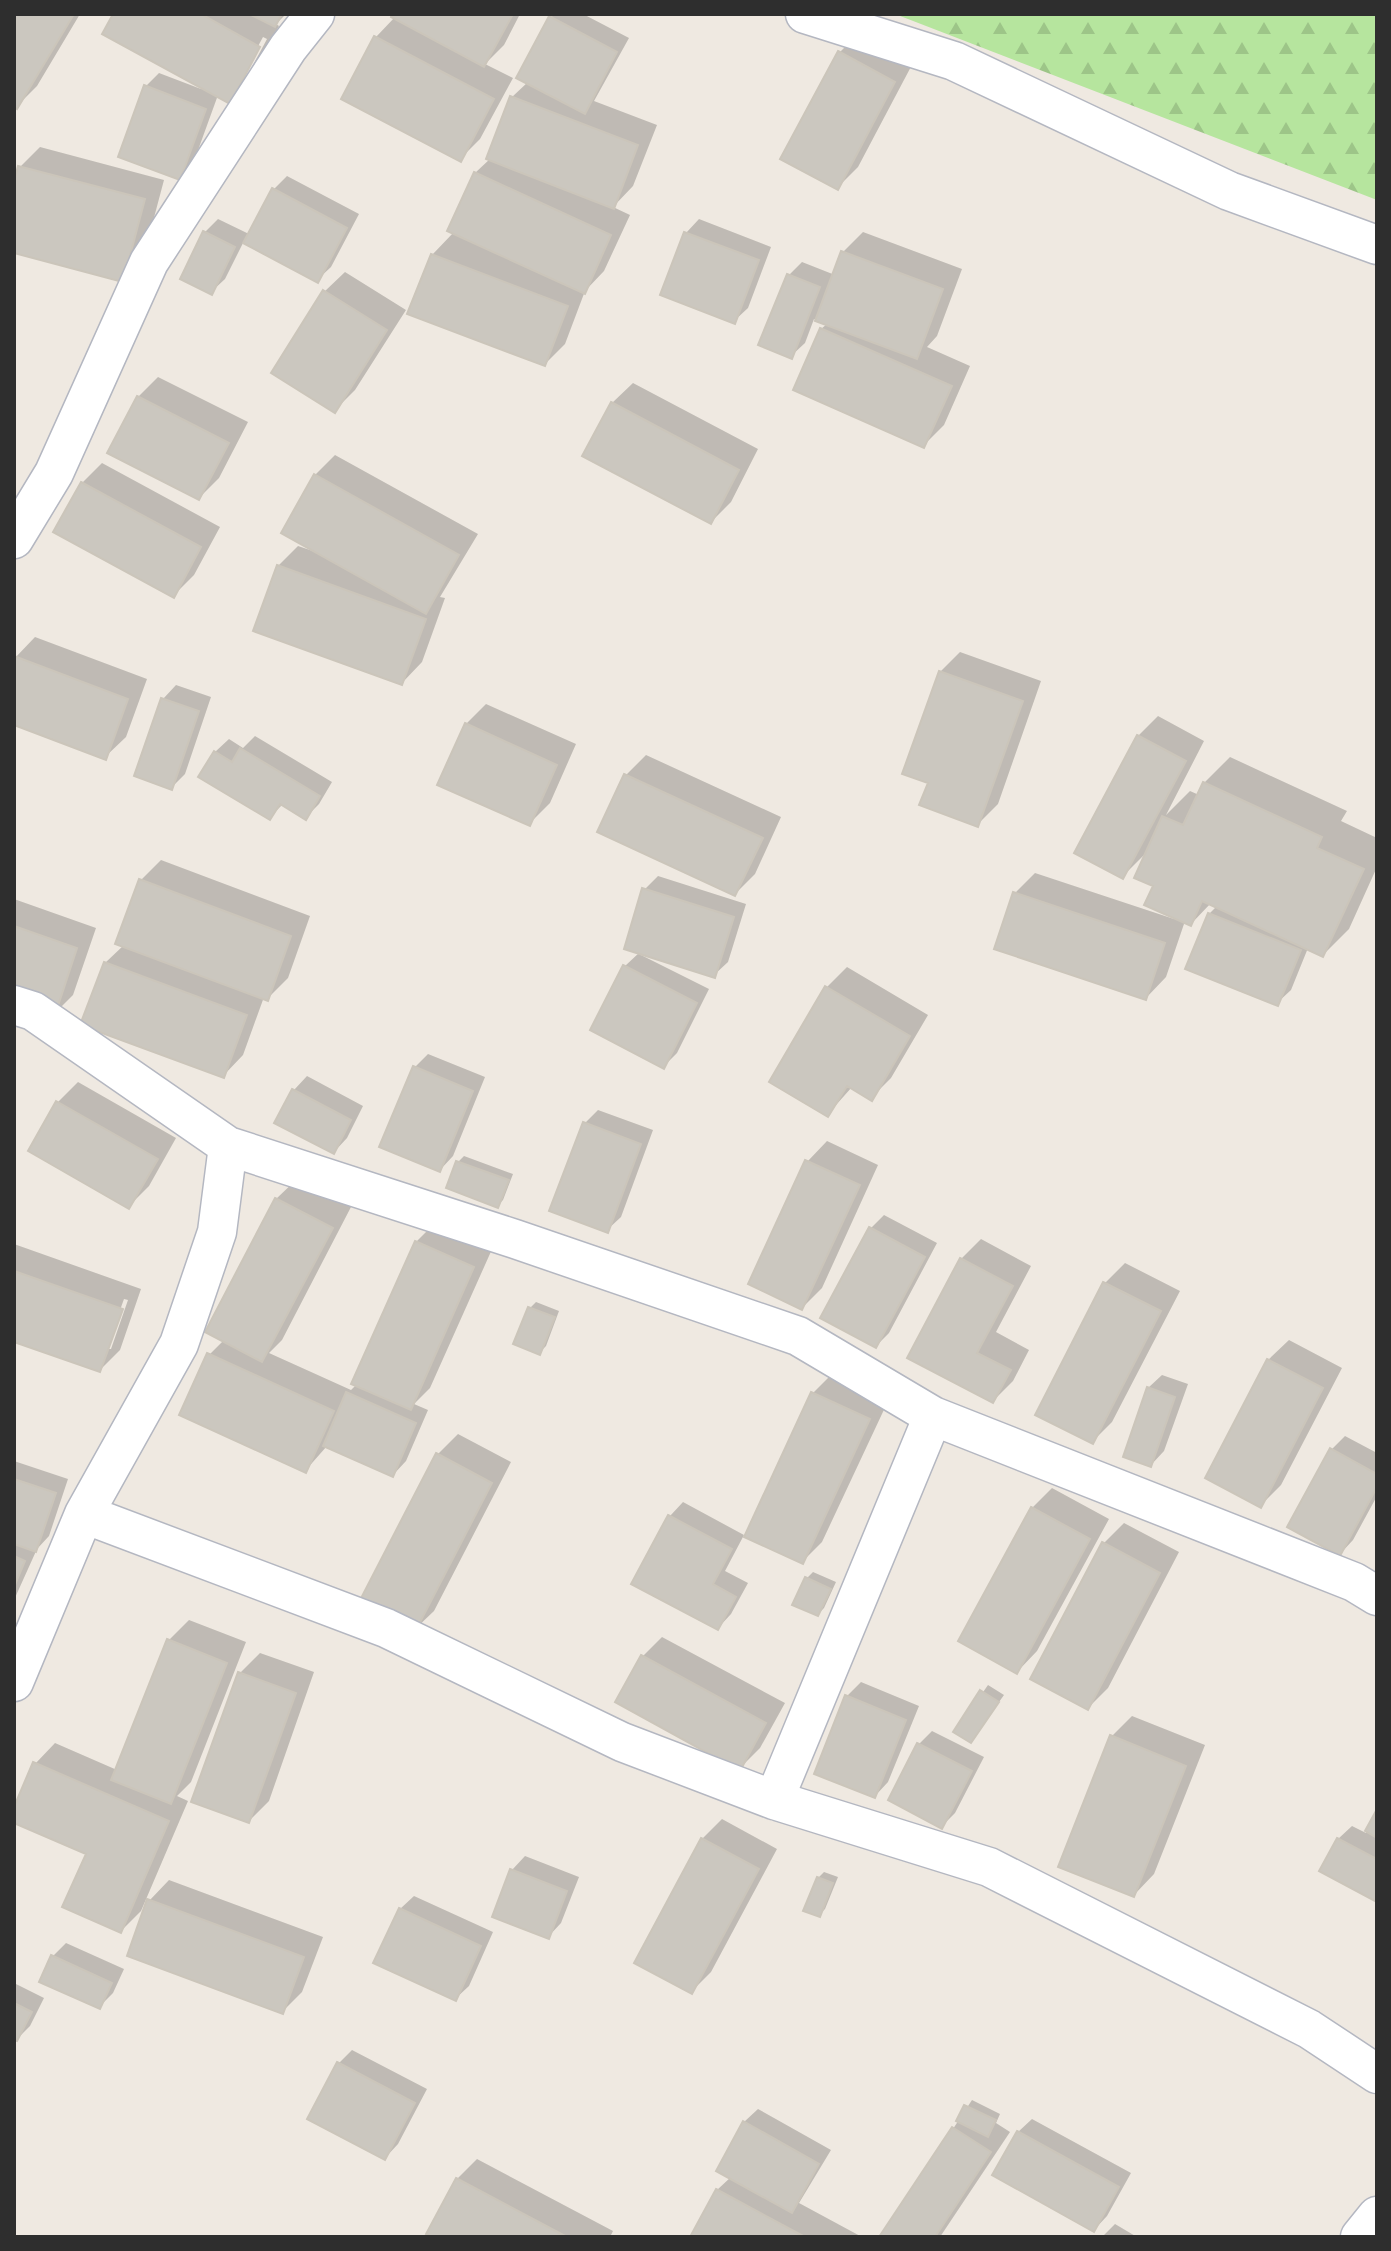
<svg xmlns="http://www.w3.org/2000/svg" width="1391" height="2251" viewBox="0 0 1391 2251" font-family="'Asap Condensed',sans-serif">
  <defs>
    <pattern id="forest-firs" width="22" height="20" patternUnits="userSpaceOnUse" patternTransform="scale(2)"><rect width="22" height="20" fill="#b6e59e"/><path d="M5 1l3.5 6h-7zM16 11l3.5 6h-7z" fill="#9dc588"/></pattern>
  </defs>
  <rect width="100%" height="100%" fill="#efe9e1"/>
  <!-- forest -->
  <path fill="url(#forest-firs)" d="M895,14h482v186z"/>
  <!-- shadow -->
  <path fill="#0003" fill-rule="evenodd" d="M14,14h66l-43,72 -20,20 -3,-2z
    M116,14h170l-10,10 3,2 -30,55 -20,20 -11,-6 -25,69 -14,13 -33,-91 13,-13 42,16 1,-3zM263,37l4,2 -22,41h-5z
    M394,14h126l-16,31 -19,19 28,14 -33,61 -20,20 -116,-61 32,-61 19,-20z
    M553,14h30l46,24 -35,63 63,24 -24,61 -20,21 17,8 -26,56 -19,20 -20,53 -20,20 -113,-109 22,-23 21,-59 16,-15 21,-61 16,-15z
    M860,32l54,29 -56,106 -20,20 2,-135z
    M40,147l124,33 -21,79 -20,20 -109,-28v-62l6,-22z
    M287,176l72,38 -28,53 -14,13 -73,-39 -19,38 -14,13 -6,-60 13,-13 31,15 25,-45z
    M699,219l72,28 -23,61 -14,13 -48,-88z
    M863,232l99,37 -25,67 -10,11 43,19 -26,59 -20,20 -103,-116 6,-5 -13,-5 -9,24 -14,13 -2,-81 13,-13 33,13 8,-23z
    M345,272l61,38 -51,80 -20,20 -11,-118z
    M158,377l90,45 -29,56 -20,20 -61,-101z
    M633,383l125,66 -27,53 -20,20 -99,-119z
    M335,455l143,79 -38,63 5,1 -23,64 -20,21 -124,-117 20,-20 15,5 2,-76z
    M102,463l118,64 -26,48 -20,20 -92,-112z
    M35,637l112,42 -21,58 -21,20 -91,-34v-64z
    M960,652l81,29 -43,123 -20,20 -48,-42 10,-110z
    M176,685l35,12 -26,77 -14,14 -8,-89z
    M486,704l90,40 -26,59 -20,20 -64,-99z
    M1158,716l46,25 -38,74 24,-24 9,4 5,-12 26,-26 117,54 -6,10 36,17v29l-28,62 -26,26 -15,-7 -17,42 -14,13 -68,-89 8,-8 -6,-3 -20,21 -6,-3 -19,56 -20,21 -131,-105 20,-20 139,46 1,-3 -20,-31 -7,-34 -26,26 16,-141z
    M255,736l77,46 -13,22 -13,13 -23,-13 -13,13 -55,-65 14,-13 14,9z
    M646,755l135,62 -26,57 -20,20 -109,-119z
    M161,860l149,56 -22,62 -21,21 -3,-2 -21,58 -20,21 -118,-113 19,-18 17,-65z
    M658,876l88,28 -18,58 -14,13 -72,-23 -1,3 68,34 -32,64 -13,13 -39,-100 15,-14 4,-62z
    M14,899l82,29 -23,67 -20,20 -39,-14z
    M847,967l81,48 -37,63 -20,20 -19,-11 -24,27 -1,-127z
    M428,1054l57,23 -32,79 -13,14 -25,-103z
    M307,1076l56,30 -16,32 -13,14 -57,-30 17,-32z
    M78,1082l98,56 -27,48 -20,20 -71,-104z
    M598,1110l55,20 -32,87 -14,13 -22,-107z
    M827,1141l51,24 -56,123 -20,20 5,-146z
    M464,1156l49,18 -10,26 -6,6 -49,-19 10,-25z
    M297,1179l54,28 -69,133 -13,13 82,37 6,-6 59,-142 20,-20 57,25 -63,141 -16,16 14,6 -22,51 -13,14 -66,-29 -22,25 -96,-116 15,-15 52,-141z
    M884,1215l53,28 -48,90 -13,13 -5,-118z
    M981,1239l50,27 -35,66 33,18 -16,31 -20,20 -83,-44 51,-98z
    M14,1244l127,45 -21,61 -20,20 -86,-30zM124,1299l4,1 -17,49h-5z
    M1125,1263l55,28 -68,131 -20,20 -55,-28 68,-131z
    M536,1302l23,9 -13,35 -6,6 -10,-44z
    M1289,1340l53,28 -61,117 -20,20 7,-145z
    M833,1373l56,26 -67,143 -20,20 11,-169z
    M1162,1375l26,9 -24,67 -13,14 -3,-77z
    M458,1434l53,28 -77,149 -21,20 25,-177z
    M1345,1436l32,17v43l-24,44 -13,14 -8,-105z
    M14,1461l54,18 -19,57 -12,13 -23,51z
    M1052,1488l57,31 -72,132 -20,21 15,-164z
    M683,1502l61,33 -19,36 23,12 -17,31 -13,14 -48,-112z
    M1124,1523l55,29 -71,136 -20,20 16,-165z
    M813,1572l23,10 -12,26 -6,6 -11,-36z
    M189,1620l57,22 -55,140 -14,14 11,5 -47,110 -20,20 -33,-78 -74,-32v-9l21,-48 20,-21 62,27 52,-130z
    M662,1637l123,66 -25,45 -20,20 -98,-111z
    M260,1653l54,19 -45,129 -20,20 -9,-148z
    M861,1682l58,24 -31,76 -13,14 -59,-23 31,-77z
    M988,1685l16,10 -33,46 -15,-10z
    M1132,1716l73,29 -51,129 -20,21 -22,-159z
    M932,1731l52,26 -29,56 -13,13 -23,-82z
    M1377,1814v86l-39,-61 14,-13 14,7z
    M722,1819l55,30 -66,123 -20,20 11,-153z
    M525,1856l54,21 -18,46 -13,14 -36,-67z
    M824,1872l14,5 -13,32 -6,6 -1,-37z
    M169,1880l154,57 -21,55 -20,20 -133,-111z
    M414,1896l79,36 -24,54 -14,13 -55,-90z
    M66,1943l58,26 -11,24 -14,14 -46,-51z
    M14,1983l30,15 -14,28 -13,13 -3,-2z
    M352,2050l75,39 -29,55 -13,14 -46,-95z
    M972,2100l28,14 -4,9 14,9 -70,105h-58z
    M758,2109l73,41 -32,53 63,34h-170l25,-47 14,-13 13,-55z
    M1032,2119l99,54 -24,43 -13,14 -76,-98z
    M477,2159l136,72 -3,6h-176l23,-58z
    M1115,2224l22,13h-35z"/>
  <!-- building -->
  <path fill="#cbc7bf" stroke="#cbc5ba" stroke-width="2" d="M14,14h60l-57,95 -3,-2z
    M113,14h88l59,33 -30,57 -128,-70z
    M249,14h33l-7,13z
    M392,14h121l-29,53 -93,-50z
    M549,16l68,36 -32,62 -69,-36z
    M374,36l120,63 -33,63 -120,-63z
    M838,51l57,31 -57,108 -58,-31z
    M144,85l62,24 -26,71 -62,-23z
    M510,96l128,49 -24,64 -128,-50z
    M18,166l127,33 -22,83 -109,-29v-72z
    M474,172l137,63 -26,59 -138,-63z
    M272,188l75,40 -29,55 -75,-40z
    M203,231l32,16 -23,48 -32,-16z
    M684,232l75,28 -24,64 -75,-29z
    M841,251l102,38 -26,70 -102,-38z
    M431,254l137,52 -23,60 -138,-52z
    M787,274l33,13 -28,72 -34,-14z
    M323,290l64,40 -52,83 -64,-40z
    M820,328l132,58 -28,62 -131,-58z
    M137,396l92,47 -30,57 -92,-47z
    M611,402l128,68 -28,54 -129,-68z
    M314,474l145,81 -33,59 -145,-81z
    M81,482l120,65 -27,51 -121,-66z
    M277,565l149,54 -24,66 -149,-54z
    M14,656l114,43 -22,61 -92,-35z
    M939,671l84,30 -45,126 -59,-22 9,-22 -26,-9z
    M161,698l38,13 -27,79 -38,-14z
    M465,723l92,42 -27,61 -93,-41z
    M1137,735l49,26 -63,118 -49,-26z
    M240,748l80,48 -14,24 -26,-16 -10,16 -72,-43 16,-26 18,11z
    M624,774l139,64 -28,58 -138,-64z
    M1203,782l119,55 -5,11 47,21 -41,88 -121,-56 -11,25 -47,-21 9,-19 -19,-8 28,-62 21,9z
    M139,879l152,57 -23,65 -153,-57z
    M642,888l92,29 -19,61 -91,-29z
    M1013,892l152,51 -19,57 -152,-51z
    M1208,913l93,37 -23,56 -93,-37z
    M14,926l63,22 -23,70 -40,-14z
    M104,962l143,53 -23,63 -144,-53z
    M623,965l74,38 -33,66 -74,-39z
    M825,986l85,50 -38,65 -25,-15 -19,31 -59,-35z
    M413,1066l60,25 -33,81 -61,-25z
    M292,1089l59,31 -17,34 -60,-31z
    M56,1101l102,58 -29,50 -101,-58z
    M583,1122l58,22 -33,89 -59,-22z
    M805,1160l55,25 -58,125 -54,-26z
    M456,1161l53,19 -11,28 -52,-20z
    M275,1198l58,30 -71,134 -57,-30z
    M869,1227l56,30 -49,91 -56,-30z
    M415,1241l59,26 -63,143 -60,-26z
    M960,1258l53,28 -36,67 34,17 -18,33 -86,-45z
    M14,1271l109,38 -23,63 -86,-30z
    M1103,1282l58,29 -68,133 -58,-29z
    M528,1307l27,10 -15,38 -27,-11z
    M207,1353l127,58 -28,62 -127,-58z
    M1267,1359l56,29 -62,120 -56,-30z
    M1147,1387l28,10 -24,70 -28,-10z
    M346,1392l70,31 -23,54 -70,-31z
    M811,1392l59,27 -67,145 -59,-27z
    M1330,1448l47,26v13l-37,69 -53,-29z
    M436,1453l56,30 -78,151 -56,-30z
    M14,1479l42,14 -20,59 -22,-8z
    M1031,1507l59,32 -73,135 -59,-33z
    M668,1515l64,34 -19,35 23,13 -18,33 -87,-46z
    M1102,1542l58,31 -72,137 -58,-31z
    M14,1556l11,5 -11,26z
    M805,1577l26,12 -13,27 -26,-11z
    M167,1639l60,24 -56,141 -60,-24z
    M641,1655l125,68 -26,48 -125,-69z
    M238,1672l58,21 -47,130 -58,-21z
    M980,1690l19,12 -28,41 -18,-11z
    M845,1695l61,25 -31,78 -61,-24z
    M1110,1735l76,31 -52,131 -76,-30z
    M917,1743l55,28 -30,58 -54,-29z
    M33,1762l136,59 -48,112 -59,-26 24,-53 -72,-31v-16z
    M1377,1809v29l-12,-7z
    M701,1838l58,31 -67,125 -58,-31z
    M1337,1838l40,21v43l-58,-31z
    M510,1869l57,22 -18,48 -57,-22z
    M817,1877l16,6 -13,34 -17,-6z
    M147,1899l157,58 -21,57 -156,-58z
    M399,1908l82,38 -25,55 -83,-38z
    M51,1955l61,28 -12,26 -61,-27z
    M14,2003l18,9 -15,29 -3,-1z
    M337,2062l78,41 -30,57 -78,-41z
    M964,2105l32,15 -8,17 -32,-16z
    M743,2121l76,43 -27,49 -76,-42z
    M952,2127l39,25 -56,85h-56z
    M1017,2131l102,56 -25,45 -102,-57z
    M456,2178l111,59h-135l-6,-3z
    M716,2189l89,48h-115z"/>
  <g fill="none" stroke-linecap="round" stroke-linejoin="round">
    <!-- minor casing -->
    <g stroke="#b4b7c1" stroke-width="41">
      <path id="minor" d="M805,14l149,47 275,130 148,54
        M14,539l40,-66 95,-211 139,-214 27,-34
        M14,1005l19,6 195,135 287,93 283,97 135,80 421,166 23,14
        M84,1514l302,114 236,114 152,58 215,67 320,162 68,45
        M14,1682l70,-168 95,-170 38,-112 11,-86
        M774,1800l159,-384
        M1360,2237l17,-21"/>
    </g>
    <!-- minor -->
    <use href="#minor" stroke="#fff" stroke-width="38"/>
  </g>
  <!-- border -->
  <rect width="1391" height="2251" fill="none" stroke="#2e2e2e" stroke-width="32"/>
</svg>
